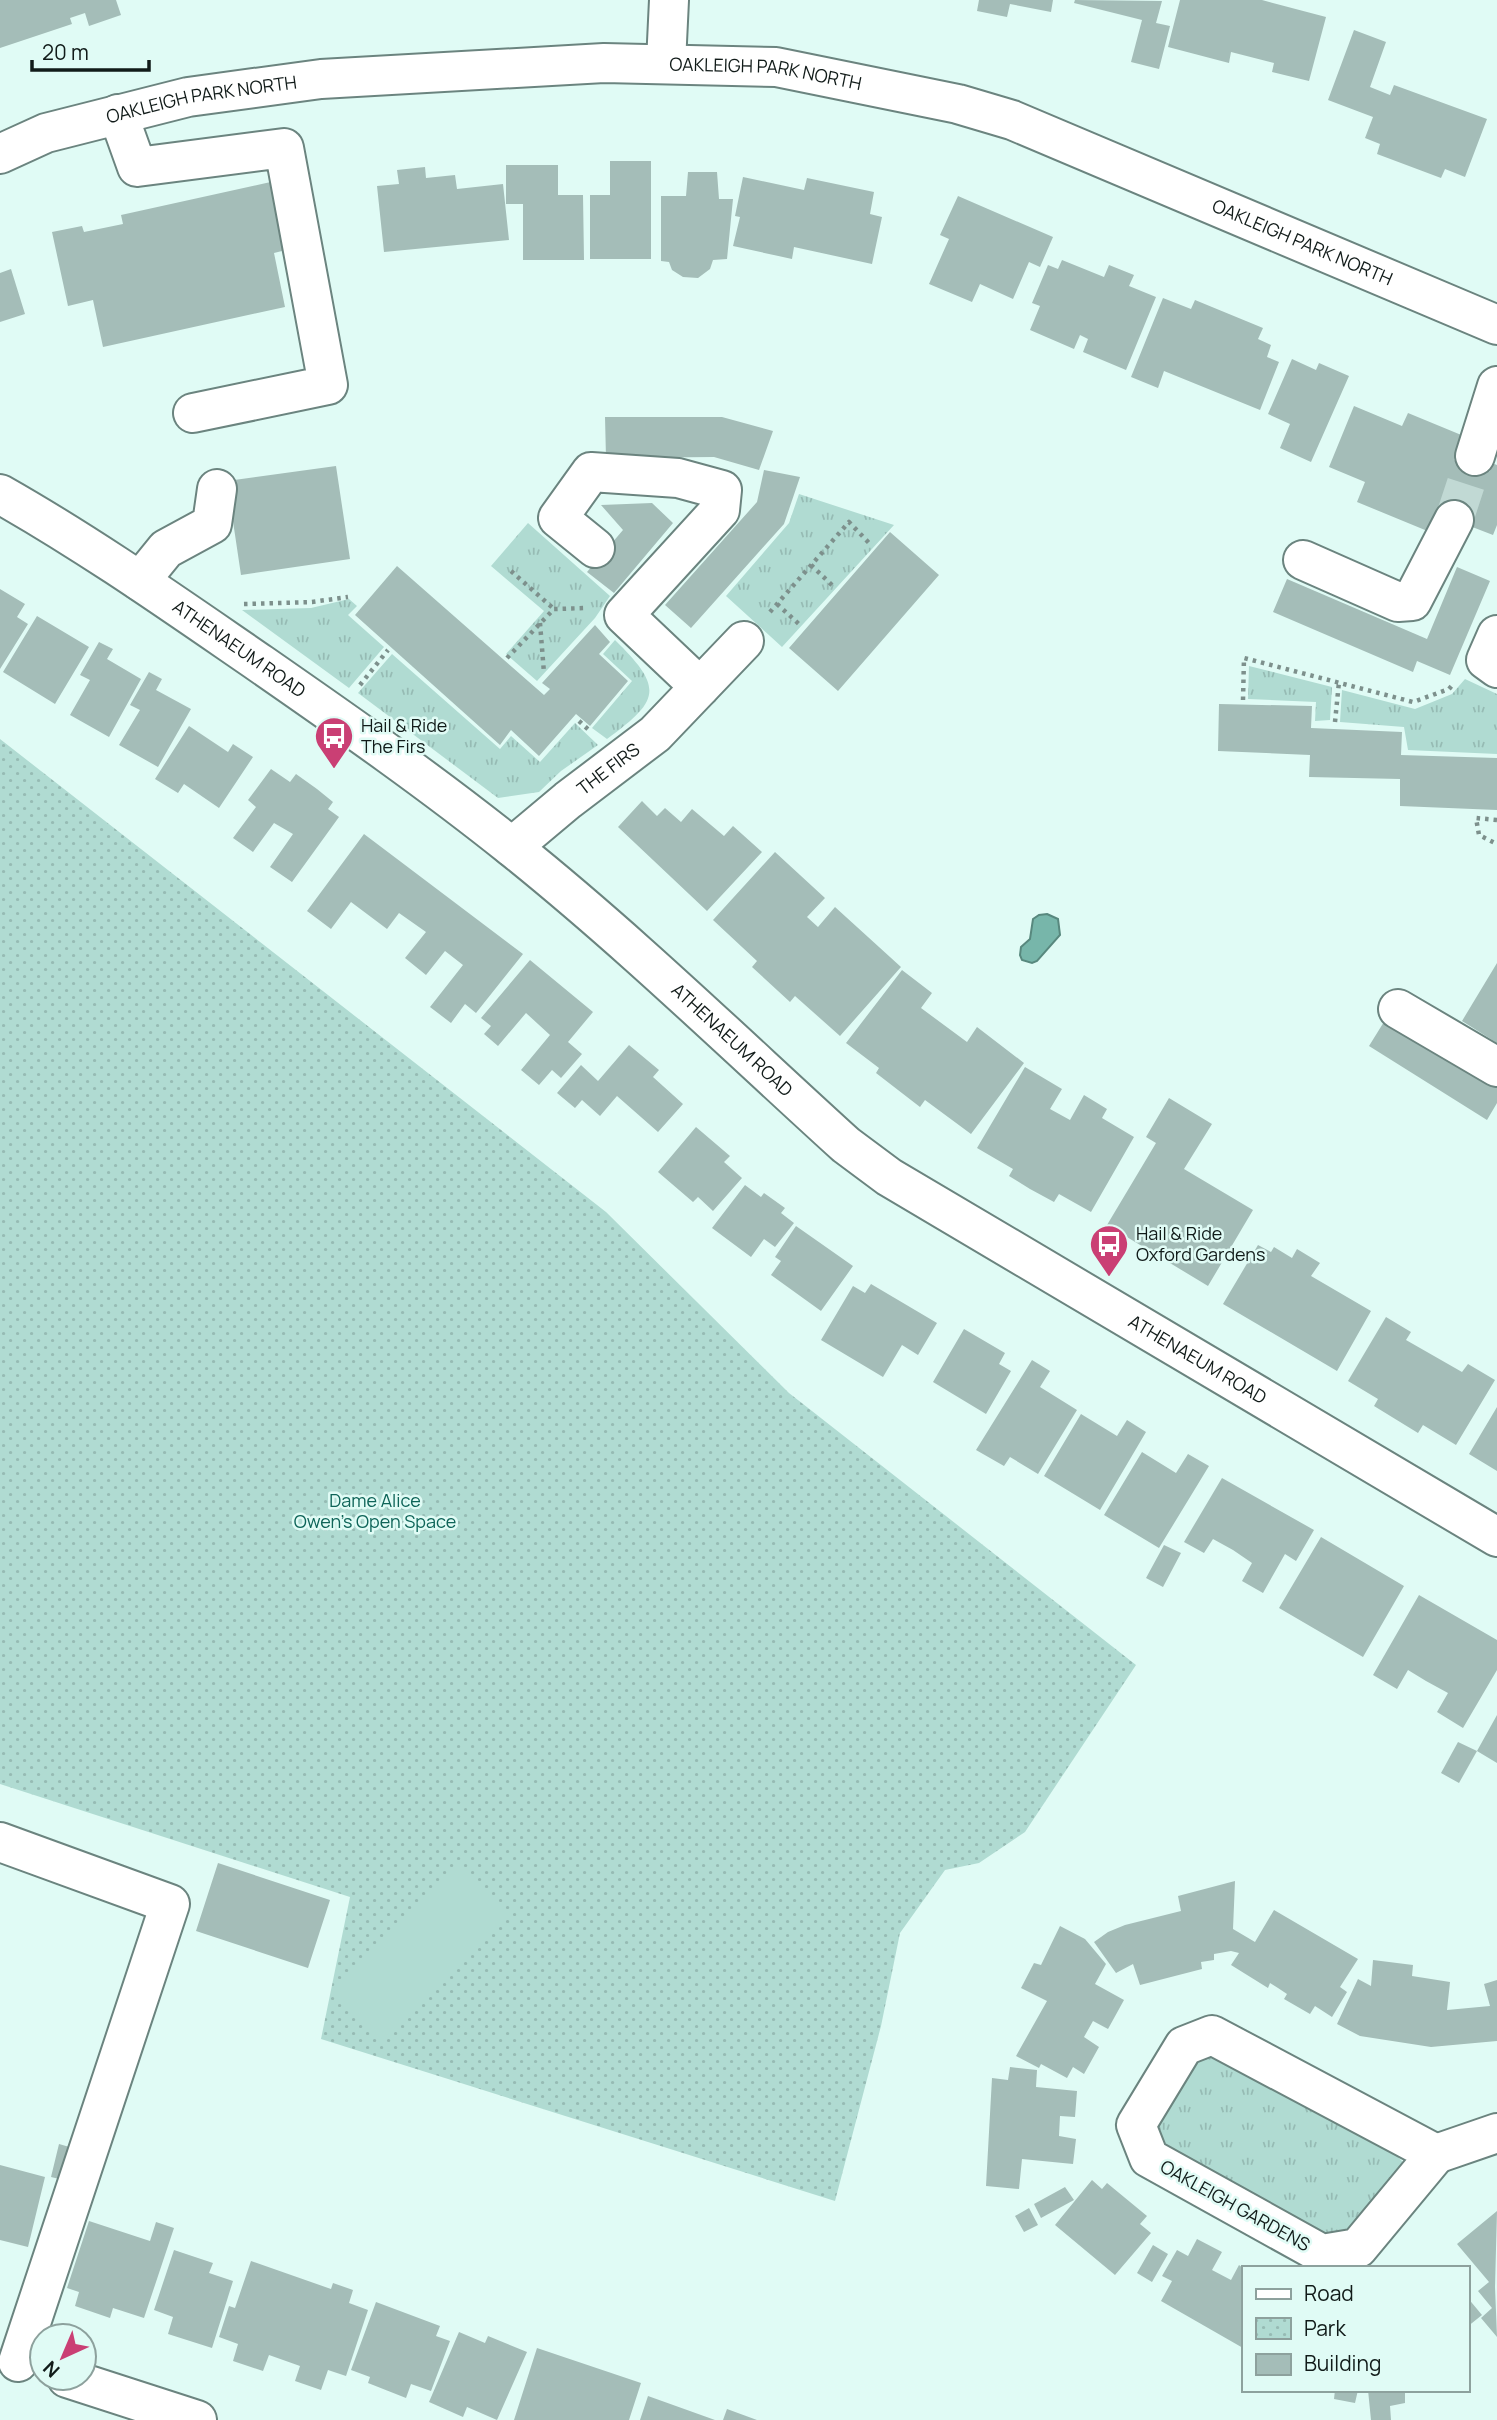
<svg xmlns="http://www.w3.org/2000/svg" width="1497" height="2420" viewBox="0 0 1497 2420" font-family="Manrope,sans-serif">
  <defs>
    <pattern id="grass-tufts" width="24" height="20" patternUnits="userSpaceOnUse" patternTransform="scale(1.75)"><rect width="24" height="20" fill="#b0dbd2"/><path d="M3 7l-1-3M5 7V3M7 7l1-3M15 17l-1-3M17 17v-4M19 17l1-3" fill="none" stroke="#96bbb4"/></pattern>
    <pattern id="park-dots" width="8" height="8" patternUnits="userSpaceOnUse" patternTransform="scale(1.75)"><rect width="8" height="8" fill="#b0dbd2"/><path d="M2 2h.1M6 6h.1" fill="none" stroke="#96bbb4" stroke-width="1.8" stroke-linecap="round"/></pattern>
  </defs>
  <rect width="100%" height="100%" fill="#e0fbf5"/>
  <!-- grass -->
  <path fill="url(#grass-tufts)" d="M799,494l95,31 -112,122 -56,-51 63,-73z
    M528,523l82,73 -15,22 -58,63 -31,-27 38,-43 -53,-45z
    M349,599l8,7 -9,9 36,32 -35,41 -107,-78 69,-2z
    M615,640c49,48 45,60 -8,99l-15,-11 40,-47 -29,-27z
    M392,654l108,95 11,-13 29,26 35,-39 23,22 -37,26 -22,21 -41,6 -140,-105z
    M1249,666l83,21 -2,33 -15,1 1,-19 -68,-3z
    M1465,679l32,15v60l-89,-4 -4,-23 -64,-5 2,-32 73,19 37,-15z
    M1206,2049l183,99 13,13 1,18 -51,53 -15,6 -19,-6 -146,-83 -10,-9 -8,-19 30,-58z"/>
  <!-- park -->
  <path fill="url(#park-dots)" d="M0,739l606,473 183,181 347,272 -111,167 -46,31 -34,7 -45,63 -19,93 -46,175 -514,-162 29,-142 -350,-113z"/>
  <!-- pitch -->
  <path fill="#b0dbd2" d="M457,1868l47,47 -124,125 -47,-47z"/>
  <!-- water -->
  <path fill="#77b6aa" stroke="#58887e" stroke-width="2" d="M1047,914l11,5 2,16 -23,26 -5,2 -10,-3 -2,-5 1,-8 9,-8 3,-20 6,-4z"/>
  <!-- building -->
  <path fill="#a4bdb8" d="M0,0h116l5,15 -32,11 -4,-13 -15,5 2,6 -72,24z
    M979,0h74l-2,12 -41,-8 -3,13 -30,-6z
    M1075,0l87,1 -6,22 14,3 -11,43 -28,-7 11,-42 -68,-17z
    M1180,0h82l64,17 -17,64 -37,-9 2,-9 -43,-11 -2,11 -61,-16z
    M1354,30l32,12 -16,45 20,8 4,-10 93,34 -22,58 -20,-8 -4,9 -64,-24 3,-10 -15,-6 8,-21 -45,-17z
    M610,161h41v98h-61v-64h20z
    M506,165h52v30h25l1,65h-61v-56h-17z
    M425,167l1,11 29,-3 2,14 46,-5 6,56 -125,12 -7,-66 22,-2 -2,-14z
    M688,172h29l2,27h14l-6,60 -14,1 -3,9 -12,9 -15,-1 -11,-7 -3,-8 -8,-1v-65h25z
    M743,177l61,13 3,-12 67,14 -4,22 12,3 -10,47 -78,-17 -2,12 -59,-13 7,-29 -5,-1z
    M275,181l15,68 -16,4 11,54 -182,40 -10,-47 -25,6 -16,-74 30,-6 2,6 39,-8 -2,-9z
    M958,196l95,41 -13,30 -11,-5 -16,37 -33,-15 -8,18 -43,-18 20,-45 -9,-4z
    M1062,260l42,17 5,-12 25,10 -5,11 27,11 -30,73 -43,-18 5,-13 -8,-4 -6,14 -44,-19 10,-24 -8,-3 16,-38 10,4z
    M11,269l14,45 -25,8v-49z
    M1163,298l28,11 4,-9 68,28 -5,11 13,6 -4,12 12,5 -19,48 -96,-39 -6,17 -27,-11z
    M1292,359l24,11 3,-7 30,13 -38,86 -31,-14 10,-24 -22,-10z
    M1354,406l48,20 6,-13 63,26 -5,14 31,12v60l-4,10 -44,-17 -7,19 -85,-35 8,-20 -36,-15z
    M605,417h117l51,14 -14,39 -45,-13 -108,1z
    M336,466l14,93 -109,16 -14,-94z
    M764,470l36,7 -16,47 -93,104 -26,-23 92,-103z
    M652,503l21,20 -59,70 -27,-21 36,-42 -22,-25z
    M890,532l49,43 -101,116 -49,-43z
    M397,566l147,129 6,-6 -8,-6 53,-58 15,17 -11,12 29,27 -38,45 -14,-12 -37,42 -28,-26 -11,15 -145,-130z
    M1457,567l33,14 -40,94 -33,-14 -4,11 -140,-60 14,-33 140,60z
    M0,589l25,15 -8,13 11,7 -28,45z
    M37,616l52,31 -34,57 -52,-32z
    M99,642l14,7 -6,10 34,20 -32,58 -39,-22 20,-35 -10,-5z
    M149,672l13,7 -6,11 35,19 -33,58 -39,-22 21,-35 -10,-5z
    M1219,704l93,2 -1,22 91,4 -1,23 96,3v52l-97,-4v-27l-91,-2 1,-22 -92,-4z
    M189,726l39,26 5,-8 20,13 -34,51 -35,-24 -6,9 -23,-14z
    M271,769l19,13 6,-8 21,15 16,13 -5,7 11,8 -47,65 -22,-15 23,-33 -19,-11 -21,29 -20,-14 23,-31 -8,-7z
    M642,801l15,15 8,-8 16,14 11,-13 32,27 9,-10 29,26 -55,59 -89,-84z
    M364,834l159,120 -47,59 -11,-9 -14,19 -21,-16 33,-42 -18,-14 -19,24 -21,-17 21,-26 -27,-19 -12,16 -36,-27 -20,27 -24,-18z
    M775,852l50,46 -18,19 11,10 17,-20 66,60 -61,69 -45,-40 -5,6 -38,-35 5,-6 -44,-41z
    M530,960l63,52 -25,30 14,12 -21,24 -9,-8 -13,15 -18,-15 29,-35 -24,-22 -28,33 -14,-12 7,-8 -10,-8z
    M1497,963v80l-35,-22z
    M902,970l30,23 -11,15 46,34 10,-15 47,36 -53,71 -46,-34 -5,7 -44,-34 3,-5 -33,-25z
    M1387,1017l110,69v17l-10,17 -118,-74z
    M629,1045l30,25 -6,7 30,27 -25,28 -41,-36 -17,20 -18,-16 -7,8 -18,-15 24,-28 17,16z
    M1025,1067l37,22 -12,20 20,11 14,-25 23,14 -5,9 32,19 -43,75 -32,-18 -5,8 -24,-13 -21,-13 4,-7 -36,-21z
    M1169,1098l43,26 -28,45 69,41 -45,76 -101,-61 49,-82 -10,-6z
    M696,1127l34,29 -6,6 18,16 -29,33 -15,-14 -5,5 -35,-30z
    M745,1185l16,12 3,-4 21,15 -4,5 13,10 -19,24 -11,-8 -13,18 -39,-29z
    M796,1226l57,40 -32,45 -50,-36 10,-14 -6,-4z
    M1258,1245l13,7 3,-5 18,11 5,-9 23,14 -9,13 60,35 -34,60 -114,-67z
    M871,1284l66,39 -19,32 -16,-10 -19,32 -62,-37 32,-54 12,7z
    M1386,1317l25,15 -5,8 56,32 6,-8 27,16 -39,65 -33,-20 -5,8 -44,-27 4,-7 -30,-18z
    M964,1329l41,24 -6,11 12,7 -25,43 -53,-32z
    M1032,1360l18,11 -10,16 37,23 -39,64 -28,-17 -6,9 -28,-16z
    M1497,1407v64l-28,-17z
    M1081,1414l36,22 10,-16 19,12 -46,78 -56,-34z
    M1142,1452l34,21 12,-19 21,12 -50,82 -55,-33z
    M1222,1478l92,52 -18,31 -11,-7 -22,39 -21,-12 10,-18 -19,-13 -20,-11 -9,14 -20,-11z
    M1321,1537l83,49 -41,71 -84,-49z
    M1164,1545l17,8 -18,34 -17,-9z
    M1419,1595l78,45v30l-34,58 -26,-16 11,-19 -22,-12 -18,-11 -11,19 -24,-14z
    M1497,1715v48l-20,-12 -18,32 -18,-10 17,-31 19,9z
    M218,1863l112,37 -22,68 -112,-37z
    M1235,1881l-2,48 22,13 19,-32 84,49 -18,28 7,5 -15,25 -17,-11 -5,8 -26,-15 3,-5 -9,-6 -8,-5 -2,5 -37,-23 8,-12 -8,-2 -17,3v6l-13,2 1,7 -62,16 -7,-21 -17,9 -22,-31 14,-10 17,-7 56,-14 -3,-15z
    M1060,1926l25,13 21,25 -11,20 29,16 -16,29 -15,-8 -9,16 15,10 -15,27 -11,-7 -6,11 -26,-14 -2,4 -23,-12 31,-55 -26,-13 13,-25 7,2z
    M1373,1960l40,5 -1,11 38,6 -3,28 43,-4 -6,-22 13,-4v61l-66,6 -71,-11 -23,-12 21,-45 13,7z
    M1010,2067l27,3 -1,17 41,4 -2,26 -15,-1 -1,20 17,3 -3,25 -51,-5 -3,30 -33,-3 6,-108 16,2z
    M59,2144l21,6 -8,32 -21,-5z
    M0,2165l45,12 -17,70 -28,-7z
    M1092,2180l10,9 5,-6 40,33 -7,8 11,9 -36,42 -60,-50z
    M1065,2187l9,13 -33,18 -7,-14z
    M1029,2208l9,17 -14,7 -9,-16z
    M1497,2211l-2,76 2,50 -16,-19 11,-10 -14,-17 11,-9 -32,-38z
    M89,2221l61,20 6,-19 18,6 -30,90 -31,-10 -3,10 -35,-12 4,-14 -12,-4z
    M1197,2239l25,13 -10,18 19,10 8,-15 4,3v80l-82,-47 11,-20 -10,-5 15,-26 11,6z
    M1153,2245l15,9 -16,28 -15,-9z
    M174,2250l39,13 -4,10 24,8 -21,67 -44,-14 5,-17 -19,-7z
    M251,2261l80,28 2,-6 20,7 -4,13 19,7 -22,66 -18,-6 -7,20 -26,-9 5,-15 -31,-11 -6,16 -30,-10 5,-17 -19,-7 10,-31 6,2z
    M1467,2297l15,18 -15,12z
    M376,2302l64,24 -4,10 14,5 -19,50 -20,-7 -5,14 -38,-15 2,-6 -19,-7z
    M459,2332l26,11 3,-7 39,16 -30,68 -30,-13 -4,10 -34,-15z
    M537,2348l104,35 -12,37h-115z
    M1335,2390h23l-3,13 -21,-4z
    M1368,2390h37v13l-15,3 1,14h-20z
    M648,2396l67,24h-75z
    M727,2409l30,11h-34z"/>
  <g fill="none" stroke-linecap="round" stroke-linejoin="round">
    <!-- minor-tunnel -->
    <path stroke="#c1d9d4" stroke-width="38" stroke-dasharray="38 19" stroke-linecap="butt" d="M1454,520l21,-64"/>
    <!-- minor casing -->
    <g stroke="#6b847f" stroke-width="42">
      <g id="minor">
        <path d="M666,63l3,-63"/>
        <path d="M118,114l19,53 147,-19 44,237 -135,28"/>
        <path id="s1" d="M0,154l46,-21 142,-36 133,-18 283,-16 172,4 182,37 54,16 485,205"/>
        <path d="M1475,456l22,-70"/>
        <path id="s2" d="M0,494c90,51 175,111 261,170 85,59 171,119 252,184 116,93 223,197 333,297l43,32 608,360"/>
        <path d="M595,548l-37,-30 33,-46 87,6 44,12 -2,20 -96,105 76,72"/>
        <path d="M1303,560l95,42 14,-1 42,-81"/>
        <path d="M140,581l26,-32 46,-25 5,-35"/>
        <path d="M1497,635l-11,25 11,8"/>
        <path id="s3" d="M512,847l56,-47 87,-66 89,-93"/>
        <path d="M1398,1009l99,58"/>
        <path d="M0,1842l170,62 -152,458"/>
        <path d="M1212,2035l224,119 -78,94 -36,6 -173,-96 -13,-33 48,-79z"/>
        <path d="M1436,2154l61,-21"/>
        <path d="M67,2378l130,42"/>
      </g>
    </g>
    <!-- path -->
    <path stroke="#7d908c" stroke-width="4.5" stroke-dasharray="3.5 5" stroke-linecap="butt" d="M811,565l23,22
      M511,571l43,38
      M244,604l68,-2 36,-5
      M777,604l23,21
      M770,612l79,-90 21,22
      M540,623l4,50
      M507,658l47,-49 33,-1
      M360,685l28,-35
      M1243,700l1,-42 169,44 36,-13 5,-6
      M579,721l12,11
      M1335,722l4,-40
      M1497,820l-21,-2 3,17 18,9"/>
    <!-- minor -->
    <use href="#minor" stroke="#fff" stroke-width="38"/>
  </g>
  <!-- icons -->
  <defs>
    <g id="bus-pin" transform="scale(2.0125)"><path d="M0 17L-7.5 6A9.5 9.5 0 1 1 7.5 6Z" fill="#ca3f74" stroke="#e0fbf5"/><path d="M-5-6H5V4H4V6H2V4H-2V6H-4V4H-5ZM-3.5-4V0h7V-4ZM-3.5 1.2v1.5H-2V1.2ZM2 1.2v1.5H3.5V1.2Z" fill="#fff"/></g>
  </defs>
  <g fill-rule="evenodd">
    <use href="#bus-pin" x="334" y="736"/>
    <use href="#bus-pin" x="1109" y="1244"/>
  </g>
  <g text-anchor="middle" stroke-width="5" stroke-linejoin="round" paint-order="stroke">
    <!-- street labels -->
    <g font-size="18" fill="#111b19" stroke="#e0fbf5">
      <text dy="6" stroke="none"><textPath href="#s1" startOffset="777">OAKLEIGH PARK NORTH</textPath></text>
      <text dy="6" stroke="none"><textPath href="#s1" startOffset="210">OAKLEIGH PARK NORTH</textPath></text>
      <text dy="6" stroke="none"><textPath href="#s1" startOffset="1344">OAKLEIGH PARK NORTH</textPath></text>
      <text dy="6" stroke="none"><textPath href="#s2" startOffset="285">ATHENAEUM ROAD</textPath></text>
      <text dy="6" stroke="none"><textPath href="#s3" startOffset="124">THE FIRS</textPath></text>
      <text dy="6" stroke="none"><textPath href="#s2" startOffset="915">ATHENAEUM ROAD</textPath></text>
      <text dy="6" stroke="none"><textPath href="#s2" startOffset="1482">ATHENAEUM ROAD</textPath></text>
      <text transform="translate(1235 2206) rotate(29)" y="6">OAKLEIGH GARDENS</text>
    </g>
    <!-- poi labels -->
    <g font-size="18" fill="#111b19" stroke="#e0fbf5" text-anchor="start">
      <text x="361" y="732">Hail &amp; Ride<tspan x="361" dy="21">The Firs</tspan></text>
      <text x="1136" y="1240">Hail &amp; Ride<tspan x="1136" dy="21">Oxford Gardens</tspan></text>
    </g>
    <!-- park labels -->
    <g font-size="18" fill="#0e6458" stroke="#e0fbf5">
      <text x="375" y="1507">Dame Alice<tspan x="375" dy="21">Owen's Open Space</tspan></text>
    </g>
  </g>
  <!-- legend -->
  <rect x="1242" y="2266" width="228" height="126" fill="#e0fbf5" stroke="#8da19d" stroke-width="2"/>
  <rect x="1256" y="2289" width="35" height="10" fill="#ffffff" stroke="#8da19d" stroke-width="2"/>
  <text x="1304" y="2301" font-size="21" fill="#111b19">Road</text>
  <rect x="1256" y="2318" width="35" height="21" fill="url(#park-dots)" stroke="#8da19d" stroke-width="2"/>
  <text x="1304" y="2336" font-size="21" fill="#111b19">Park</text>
  <rect x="1256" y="2354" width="35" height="21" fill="#a4bdb8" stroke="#8da19d" stroke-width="2"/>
  <text x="1304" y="2371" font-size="21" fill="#111b19">Building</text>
  <!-- north arrow -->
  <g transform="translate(63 2357) rotate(224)"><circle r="33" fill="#e0fbf5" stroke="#8da19d" stroke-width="2"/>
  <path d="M0-5L12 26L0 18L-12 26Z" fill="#ca3f74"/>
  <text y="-10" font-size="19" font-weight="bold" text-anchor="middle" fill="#111b19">N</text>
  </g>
  <!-- scale -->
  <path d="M32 60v10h117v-10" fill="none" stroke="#111b19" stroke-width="3.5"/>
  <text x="42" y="60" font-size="21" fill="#111b19" stroke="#e0fbf5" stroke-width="5" paint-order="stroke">20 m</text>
</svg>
